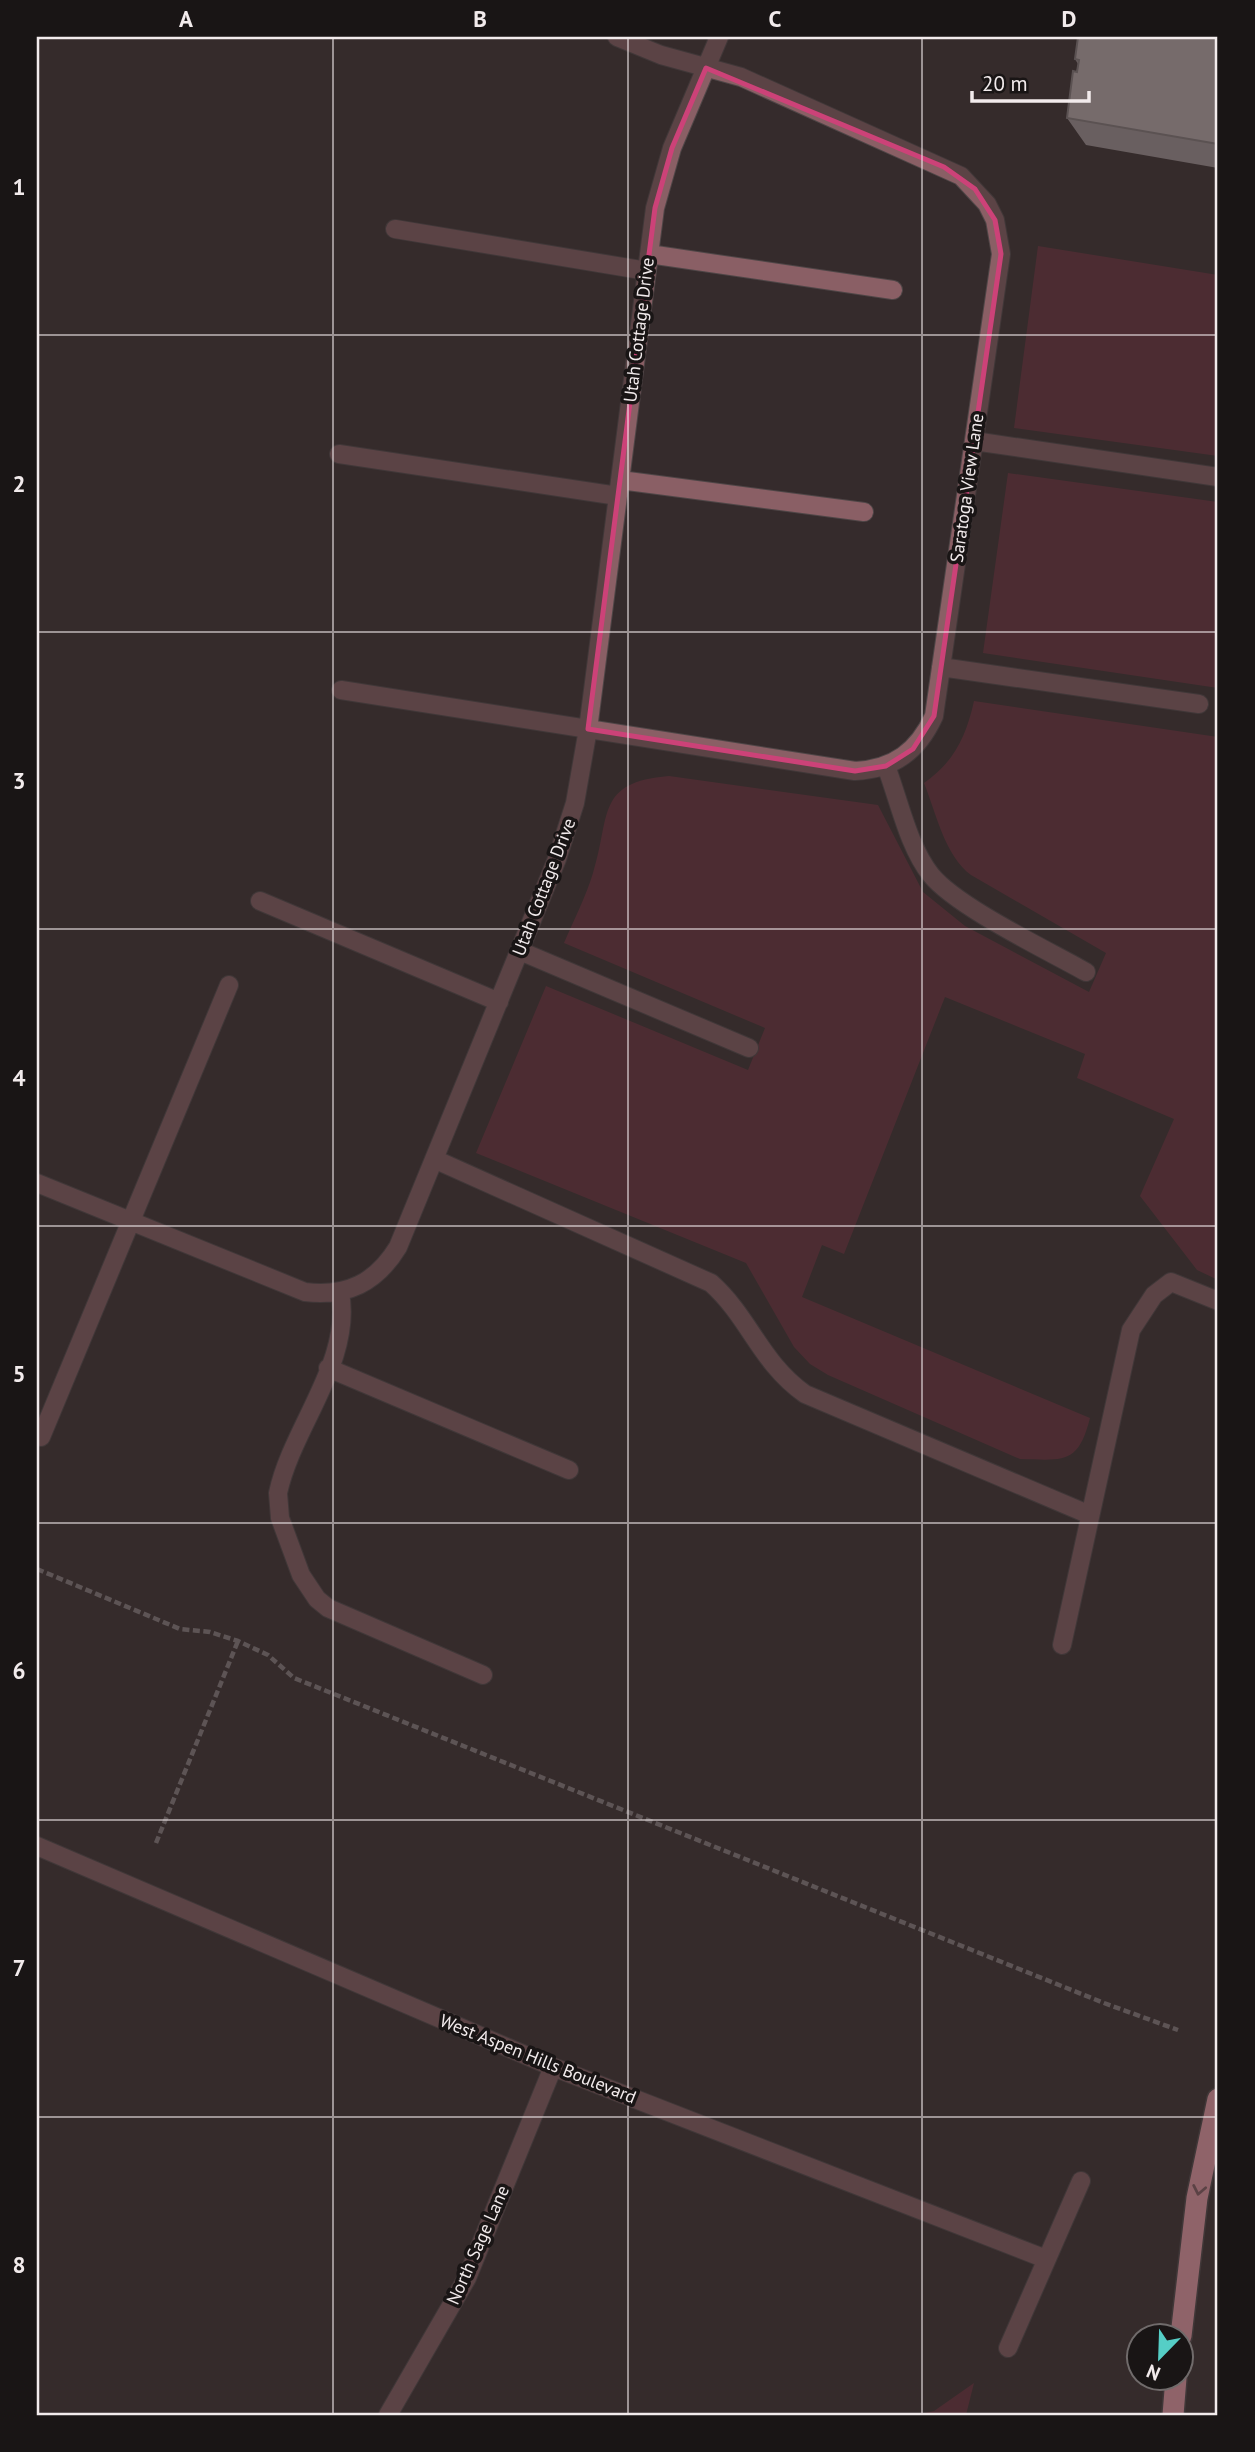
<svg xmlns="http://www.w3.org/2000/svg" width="1255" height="2452" viewBox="0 0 1255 2452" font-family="'PT Sans',sans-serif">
  <rect width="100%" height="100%" fill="#352b2c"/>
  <!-- green -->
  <path fill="#692e3a" d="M1038,246l180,29v181l-204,-28z
    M1008,473l210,29v186l-235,-35z
    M974,701l244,36v543l-21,-10 -57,-74 34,-77 -97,-41 8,-24 -140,-57 -101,257 -22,-9 -20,52 288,121c-12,47 -26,42 -70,41l-192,-84 -18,-11 -16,-17 -48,-84 -270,-110 70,-167 202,84 17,-42 -201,-85c10,-23 22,-47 29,-70 18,-57 2,-91 76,-97l209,29 45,87 42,34 124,66 17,-39 -135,-78c-26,-19 -35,-62 -47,-92 30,-21 42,-46 50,-82z
    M974,2383l-8,32h-50l18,-4z"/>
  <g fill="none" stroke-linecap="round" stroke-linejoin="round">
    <!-- minor casing -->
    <g stroke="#4f4647" stroke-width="20">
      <path id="minor" d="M395,229l252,42
        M649,254l244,36
        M974,441l244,36
        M339,454l279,42
        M620,480l244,32
        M941,667l258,37
        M341,690l514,81c39,-2 63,-20 79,-55l67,-462 -6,-34 -8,-16 -26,-28 -220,-99 -80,-22 -44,-18
        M886,766c13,34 22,80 45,109 26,32 116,75 155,97
        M260,901l239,101
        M520,951l229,97
        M434,1159l277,124c39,35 49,79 94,111l285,121
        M37,1183l268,109c42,5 71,-9 93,-45l159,-388 18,-56 13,-74 67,-521 17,-60 47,-111
        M340,1293c13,68 -48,134 -62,200l2,25 21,57 16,24 11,9 155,67
        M328,1368l241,102
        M41,1437l188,-452
        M1062,1645l69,-315 23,-35 17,-13 47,19
        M37,1846l516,221 493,192
        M1008,2348l73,-167
        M388,2415l79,-137 86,-211"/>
    </g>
    <!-- highway casing -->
    <g stroke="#4f4647" stroke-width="24">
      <path id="highway" d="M1181,2336l16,-138 21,-99
        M1173,2415l3,-37"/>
    </g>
    <!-- path -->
    <path stroke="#8f8687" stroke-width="4.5" stroke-dasharray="7 3.5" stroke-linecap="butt" d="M37,1569l143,60 30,3 28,9 30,14 26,23 810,325 74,27
      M156,1843l82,-202"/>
    <!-- minor -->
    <use href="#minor" stroke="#8a5f65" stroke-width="18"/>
    <!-- highway -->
    <use href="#highway" stroke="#fca7b4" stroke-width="21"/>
  </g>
  <!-- wall -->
  <path fill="#a99e9f" d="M1218,37v131l-132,-23 -19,-27 11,-54 -3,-5z"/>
  <!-- building -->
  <path fill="#c5b8b9" stroke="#8a8182" stroke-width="2" d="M1078,37h140v107l-151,-26 6,-47 4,1 2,-12 -4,-1z"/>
  <!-- one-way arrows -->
  <defs><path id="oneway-chevron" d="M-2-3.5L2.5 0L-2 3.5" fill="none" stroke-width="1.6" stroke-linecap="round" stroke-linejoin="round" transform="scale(1.75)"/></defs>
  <use stroke="#8a5e64" href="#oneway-chevron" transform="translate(1199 2190) rotate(101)"/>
  <!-- marked area -->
  <path d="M0 0H1255V2452H0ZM706,68l238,99 31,22 20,31 6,34 -67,462 -21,33 -27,17 -31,5 -267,-42 67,-521 17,-60z" fill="#352b2c" fill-opacity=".55" fill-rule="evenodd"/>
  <path fill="none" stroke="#cc4278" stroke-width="5" stroke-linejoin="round" d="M706,68l238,99 31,22 20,31 6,34 -67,462 -21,33 -27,17 -31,5 -267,-42 67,-521 17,-60z"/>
  <!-- grid -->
  <path fill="none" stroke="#f2ebec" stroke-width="2" stroke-opacity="0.55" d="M333,37v2378M628,37v2378M922,37v2378M37,335h1181M37,632h1181M37,929h1181M37,1226h1181M37,1523h1181M37,1820h1181M37,2117h1181"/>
  <g text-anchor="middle" stroke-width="7" stroke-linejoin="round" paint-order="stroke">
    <!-- street labels -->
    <g font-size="18" fill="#f2ebec" stroke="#191515">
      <text transform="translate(639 330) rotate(-83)" y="6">Utah Cottage Drive</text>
      <text transform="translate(967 488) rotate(-82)" y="6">Saratoga View Lane</text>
      <text transform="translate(544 887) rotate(-69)" y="6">Utah Cottage Drive</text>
      <text transform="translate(538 2059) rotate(22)" y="6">West Aspen Hills Boulevard</text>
      <text transform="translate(478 2245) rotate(-66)" y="6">North Sage Lane</text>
    </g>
  </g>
  <!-- border -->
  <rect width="1255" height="2452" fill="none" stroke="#191515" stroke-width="77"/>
  <!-- north arrow -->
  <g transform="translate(1160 2357) rotate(203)"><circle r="33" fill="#191515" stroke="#706b6b" stroke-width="2"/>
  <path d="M0-5L12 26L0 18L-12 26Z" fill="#55cec6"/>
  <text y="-10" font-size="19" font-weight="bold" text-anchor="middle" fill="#f2ebec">N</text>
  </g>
  <!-- scale -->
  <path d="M972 91v10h117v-10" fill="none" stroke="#f2ebec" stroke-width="3.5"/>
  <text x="982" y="91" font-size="21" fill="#f2ebec" stroke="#191515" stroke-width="5" paint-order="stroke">20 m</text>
  <rect x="38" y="38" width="1178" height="2376" fill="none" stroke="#f2ebec" stroke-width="2.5"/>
  <g font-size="23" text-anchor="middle" font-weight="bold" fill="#f2ebec">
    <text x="186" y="27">A</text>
    <text x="480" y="27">B</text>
    <text x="775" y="27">C</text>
    <text x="1069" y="27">D</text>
    <text x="19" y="195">1</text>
    <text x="19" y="492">2</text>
    <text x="19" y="789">3</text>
    <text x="19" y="1086">4</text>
    <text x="19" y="1382">5</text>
    <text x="19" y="1679">6</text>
    <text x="19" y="1976">7</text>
    <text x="19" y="2273">8</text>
  </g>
</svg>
